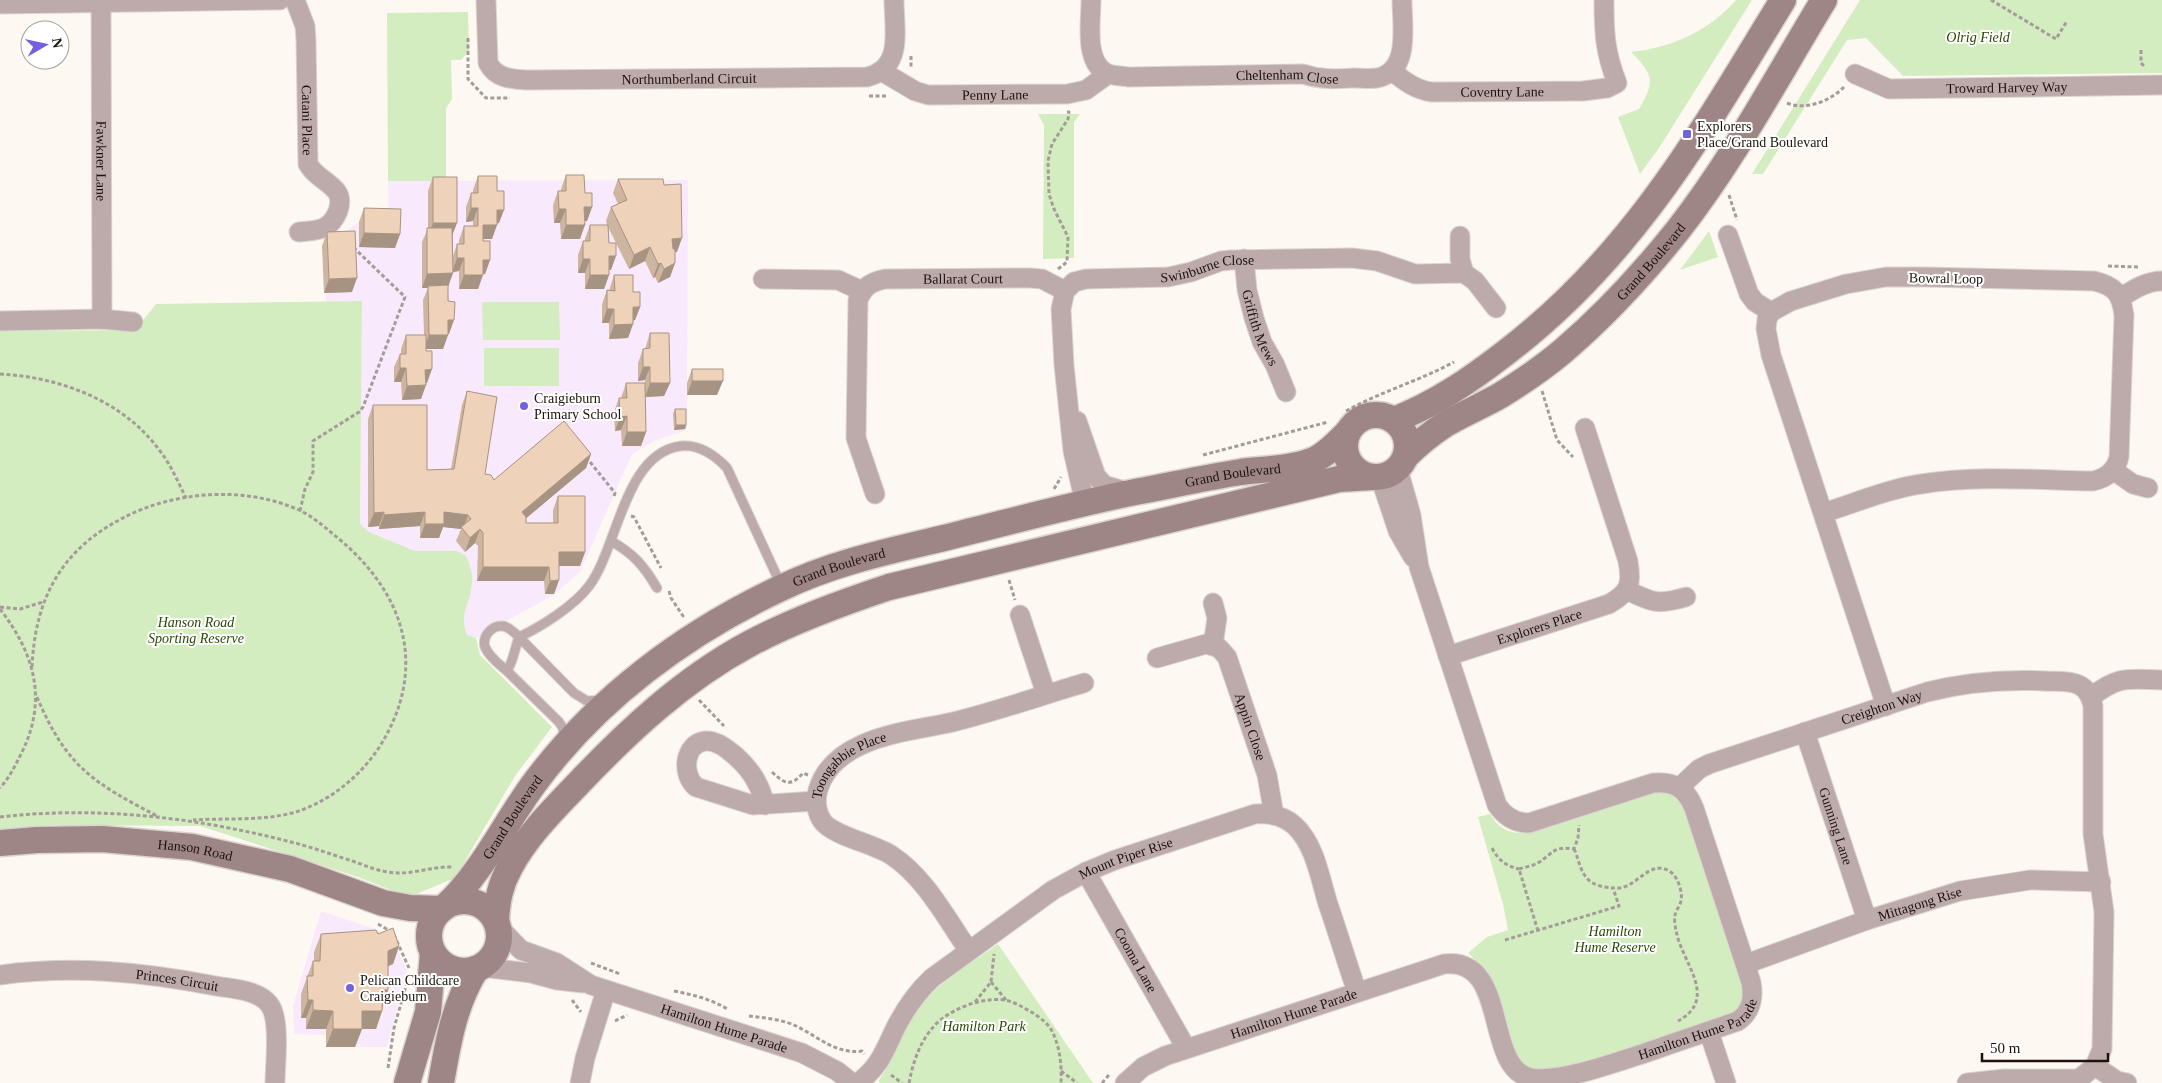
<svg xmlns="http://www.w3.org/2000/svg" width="2162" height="1083" viewBox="0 0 2162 1083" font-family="'Times New Roman',serif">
  <rect width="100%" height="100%" fill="#fef8f3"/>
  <!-- education -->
  <path fill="#f9e9fc" d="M688,180l-1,250 -33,11 -22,13 -52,118 -28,24 -76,42 -9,-3 -4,-9 2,-19 7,-21 -15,-35h-42l-46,-19 -9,-8 2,-223h-36v-56l37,-26 26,1 -1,-39z
    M321,911l66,22 5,5 15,33 -20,76h-61v-12l-32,-1 -1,-28z"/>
  <!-- green -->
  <path fill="#d3ecc0" d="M1736,0h16l-93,148 -19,26 -22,-57 21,-8c16,-27 15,-34 -8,-57 40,-4 78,-21 105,-52z
    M1860,0h302v73l-259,3 -37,-38 -19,2 -84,134h-11z
    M468,12l1,39 -8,9h-10l1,39 -6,9v73h-58l-1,-168z
    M1038,114h42l-6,8v136l-31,1 1,-134z
    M1709,231l9,26 -38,13z
    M362,301l-2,223 9,8 46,19h42l9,5c4,9 7,17 6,27 -1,20 -14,30 -5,52l9,3 4,17 72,72 -37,49 -60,102 -46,19 -51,-20 -158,-51 -148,-1 -52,5v-499l135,-1 21,-26z
    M482,302h77l1,38h-77z
    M484,348h75v38h-75z
    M1658,791c16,0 22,7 28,21l57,175c2,14 -2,22 -15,29 -35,11 -70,22 -105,34 -24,8 -60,21 -86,20 -9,-1 -16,-7 -20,-15l-29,-83 -20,-19 19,-16 21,-7 -5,-26 -25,-87 12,-3c10,17 22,21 41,18z
    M998,944l95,139h-214v-3c16,-23 21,-42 35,-65 18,-30 55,-50 84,-71z"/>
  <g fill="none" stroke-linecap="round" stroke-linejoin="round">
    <!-- lane casing -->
    <g stroke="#dad3ce" stroke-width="11">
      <path id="lane" d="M611,541c23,13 33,25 46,47
        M507,671l52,51 4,6 1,12
        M602,700l-15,1 -13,-8 -55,-56c-4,-4 -10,-10 -16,-11 -12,-1 -21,11 -18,21 4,10 15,18 22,24 6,-9 8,-23 12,-34 22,-10 56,-32 70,-51 29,-38 35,-133 92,-140 18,-2 35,10 46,22l54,117"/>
    </g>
    <!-- street casing -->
    <g stroke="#dad3ce" stroke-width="21">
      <g id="street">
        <path id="s1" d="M295,0l10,26 1,14 2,124c7,13 21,17 29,28 4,6 3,13 1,19 -8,20 -20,19 -39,21"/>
        <path id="s2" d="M486,0l2,63c8,15 22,16 38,17l341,-3c37,-9 27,-47 27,-77"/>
        <path id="s3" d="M1091,0c0,21 -7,61 15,73 6,3 16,3 23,4l174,-3c18,6 31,5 50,4 8,0 17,1 24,0 34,-7 25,-52 25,-78"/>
        <path id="s4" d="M101,3l1,316"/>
        <path d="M0,4l280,-4"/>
        <path id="s5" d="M1392,71c12,10 24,19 40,21l151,-1 24,-3 10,-5c-12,-31 -13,-49 -13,-83"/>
        <path id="s6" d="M883,72l32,19 13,4 139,-1 19,-4 22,-16"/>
        <path id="s7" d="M1855,74l34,15 273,-4"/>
        <path d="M1728,235l21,59 6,8 16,10"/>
        <path d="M1460,236v23l4,14"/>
        <path id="s8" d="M1244,259l3,31 7,28 8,24 13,23 11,27"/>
        <path d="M763,279l75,1 24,11"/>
        <path d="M2120,298c13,-8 26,-17 42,-17"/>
        <path d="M0,321l102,-2 31,3"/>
        <path d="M1077,421l19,55 8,9 24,7"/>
        <path d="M2113,470l20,14 15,4"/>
        <path d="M1380,477l18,54 15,26"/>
        <path id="s9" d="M875,494l-19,-56 2,-138c6,-14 13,-18 27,-21l145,-1 12,1 23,12"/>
        <path id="s10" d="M1085,503l-12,-52 -9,-86 -3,-56 4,-18 9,-9 12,-3 82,-2 23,-5 30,-11 10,-1 121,-2 25,3 38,13 49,-1 11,8 21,27"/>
        <path d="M1823,513c32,-10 65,-24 98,-29 57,-9 115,-4 172,-3 14,-3 23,-11 26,-24l5,-142c-3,-22 -9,-29 -30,-34l-169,-4h-39l-40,7 -55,17 -20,11 -4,7 -1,10 5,26 115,351"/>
        <path d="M1627,590c25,13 32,15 59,7"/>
        <path d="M1020,615l26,79"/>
        <path d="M1213,645l4,-27 -4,-15"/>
        <path id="s11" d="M1448,656l161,-52c21,-12 23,-20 19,-43l-43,-133"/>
        <path id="s12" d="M1157,658l49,-14 13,4 8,9 40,118 7,40"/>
        <path d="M2091,697c28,-22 37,-18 71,-17"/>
        <path id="s13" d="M1805,732l62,188"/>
        <path id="s14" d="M1680,787l19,-18 10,-5 218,-72c39,-10 77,-13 118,-11 10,1 24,-1 34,4 9,4 12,12 14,21v128l11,78 -2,137 -7,17 -16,13h-75l-37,4"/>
        <path d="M765,805c-2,-8 -4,-15 -8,-22 -7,-15 -34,-44 -52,-42 -21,3 -24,33 -9,46l57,18 63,-4"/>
        <path id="s15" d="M1086,872l100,176"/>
        <path id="s16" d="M498,926l23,24 36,13 34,22 211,68 35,18 15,12"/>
        <path id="s17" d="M969,951c-23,-33 -44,-74 -78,-96 -17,-11 -57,-19 -68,-33 -7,-9 -8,-22 -5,-32 16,-54 91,-58 135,-68 44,-11 87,-26 131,-39"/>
        <path id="s18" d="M1746,964l121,-44 93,-29 70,-11 71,2"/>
        <path d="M481,967l50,6 26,7 26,3"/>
        <path id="s19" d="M0,975c73,-10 144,-3 216,11 17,3 42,4 53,18 12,15 6,60 6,79"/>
        <path d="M1709,1032l17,51"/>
        <path d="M2095,1066l22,15 10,2"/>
        <path d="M580,1083l5,-25 21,-68"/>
        <path id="s20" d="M858,1083c22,-17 26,-31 37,-54 10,-20 21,-36 37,-51l121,-88 33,-18 29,-12 140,-46c14,-1 29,2 40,12 20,19 25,52 33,78 10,29 19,59 29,88"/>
        <path id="s21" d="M1125,1083l18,-16 22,-11 279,-92c66,-8 39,105 87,114 29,5 86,-16 114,-25 31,-11 62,-21 93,-32 14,-10 16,-23 13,-39l-57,-174c-8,-20 -20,-27 -41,-25l-124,40c-14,0 -24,-6 -32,-18l-78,-238 -8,-52 -13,-46"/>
      </g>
    </g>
    <!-- secondary casing -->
    <g stroke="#dad3ce" stroke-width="29">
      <g id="secondary">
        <circle cx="1376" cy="446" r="31"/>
        <path d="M1394,420c41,-16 75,-39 110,-66 128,-97 197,-220 279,-354"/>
        <path id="s22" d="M1406,456c11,-11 24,-22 38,-31 18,-11 38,-19 57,-30 21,-13 43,-28 62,-44 42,-36 80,-77 115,-121 55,-70 99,-153 146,-230"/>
        <path id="s23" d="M0,843l37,-3 65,-1 90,8 98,22 93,34 27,5 32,1"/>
        <circle cx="464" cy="936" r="35"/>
        <path id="s24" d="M446,906c36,-34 58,-81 87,-121 63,-86 152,-152 248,-197 51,-25 108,-37 163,-50 60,-15 120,-31 181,-44 39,-7 77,-16 116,-22 23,-3 51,-3 73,-12 13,-6 23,-17 33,-27"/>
        <path d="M496,921c1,-20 4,-36 14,-54 16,-30 41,-55 64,-79 52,-55 108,-108 175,-144 45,-24 92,-41 140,-57l450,-108 33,-2"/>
        <path d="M407,1083l21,-71 5,-59"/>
        <path d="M441,1083c7,-41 13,-78 35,-114"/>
      </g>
    </g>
    <!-- path -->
    <path stroke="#a49d97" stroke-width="3" stroke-dasharray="4 2.5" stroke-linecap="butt" d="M1991,0l65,39 11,-18
      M468,38v41l18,19h24
      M2141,50v13l4,4
      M911,56v13
      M869,96h19
      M1787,103c19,8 43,-2 57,-16
      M1729,195l8,25
      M2108,266l31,1
      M1058,269l9,-7 1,-25 -14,-28 -5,-15 -1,-33 4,-17 16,-25 1,-7h-2
      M0,374c60,3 124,27 160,77 11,14 18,31 26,47
      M1542,391l15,49 16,17
      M1346,411c34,-19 73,-30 108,-49
      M1203,455l125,-33
      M586,457l29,36 -1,3
      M1054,489l7,-12
      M300,511l5,-22 8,-17v-31l46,-29 4,-5 42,-110 -51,-49
      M631,516l3,1 27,51
      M1009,580l6,20
      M669,591l2,7 12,18 -2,1
      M0,607l20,2 23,-7
      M0,609c34,44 48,90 22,143 -6,12 -12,25 -22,36
      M32,667c3,-67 28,-116 89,-148 52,-28 125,-34 180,-8 14,7 26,18 38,28 67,56 89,130 41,207 -20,31 -52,57 -88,67 -31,8 -67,5 -99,7
      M37,697c30,71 57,86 122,120
      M699,700l25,26
      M772,772c13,12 19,15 31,1l5,2
      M0,817c96,-11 194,0 287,24 21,5 41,12 62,19 13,4 25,10 39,12 22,4 43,-6 65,-5
      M1492,848c6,12 14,18 27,21
      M1574,849c4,8 6,21 12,28 4,6 12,9 19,10 7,1 13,2 19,0 16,-5 29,-29 48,-14 6,5 11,20 9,28 -1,5 -5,9 -6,14 -1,4 0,11 1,15 5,32 44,68 2,91
      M378,924l12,7
      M1538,931l-19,-62c6,-2 13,-3 19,-6 16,-10 14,-17 36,-14l4,-11 1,-13
      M394,935l15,33
      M1505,940l114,-34 -6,-18
      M591,963l29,11
      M991,982l15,18
      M674,991c20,4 37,8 55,19
      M572,1000l9,12
      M975,1002l16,-20 3,-28
      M749,1016c15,2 31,3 45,9 22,10 42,30 68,26l2,3
      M615,1021l12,-6
      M388,1068l6,-40 14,-49
      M1061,1071l16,12
      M891,1075l11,8
      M909,1083c4,-21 11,-42 26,-58 17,-17 47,-28 70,-25 10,2 19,8 28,13 7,5 15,10 19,18 8,16 10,35 9,52
      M1102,1083l7,-8"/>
    <!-- lane -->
    <use href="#lane" stroke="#bdabac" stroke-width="9"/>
    <!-- street -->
    <use href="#street" stroke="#bdabac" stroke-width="19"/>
    <!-- secondary -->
    <use href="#secondary" stroke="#9f8686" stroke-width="26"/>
  </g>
  <!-- wall -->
  <path fill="#cdb5a0" d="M566,175l19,18 7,14 -5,14h-3l-4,18h-19l-1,-16h-6l-1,-18 5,-14h3v-2z
    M478,176l19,15 2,32h-2l-5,16h-9l7,21 -5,14h-2l-5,15h-19v-18l-6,1 -5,15 1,47h-1l-5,15h-17l1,34h-1l-5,16 -19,1 -1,-18h-7v-15l6,-13h1v-5l5,-14h18l-1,-35 5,-12h-6v-46l6,-14v-37l5,-14 20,59v20l4,-12h2v-4l5,-14h9v-5l-7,1v-15l5,-14h2v-3z
    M618,179l46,6 13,67h-2v11l-5,14 -12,6 -3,-6 -2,1 -8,-17 -16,8 -21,-42 1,16 2,27h-2v5l-5,14h-19v-16h-7v-18l5,-14h2v-2l5,-14h17l-1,-4 5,-14 7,-3 -5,-11z
    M364,208l36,26 -5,14 -36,-1v-25z
    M327,232l25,60 -28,1 -2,-47z
    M614,275l19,17 7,15 -5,13 -2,1v3l-5,14 -19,1v-16h-7v-19l5,-14 2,1z
    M650,333l20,50 -6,13 -19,1v-17l-7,1v-18l5,-14h2z
    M692,369l25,26h-30v-12z
    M626,383l20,49 -5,14h-19l-1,-16 -6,1 -1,-19 5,-14h2z
    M467,391l18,83 9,6 97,-26 -5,14 -60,50v5h27v-13l5,-14 27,56 -5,14h-21v14l-5,14h-9l-1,-13h-67l1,-35 -3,-3 -10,9 -9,-11 5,-12 -18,-2 -4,11h-19v-12l-41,3v-3l-11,1v-108l5,-14 54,65 24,-1 11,-64z
    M675,409l11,16 -1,4 -11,1 -1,-16z
    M321,934h57l21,12 -6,18 -5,2v24l-5,16 -1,5 -6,18h-14l-7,18h-29v-18h-20v-11h-5v-24l12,-33h1v-9z"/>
  <!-- shaded-wall -->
  <path fill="#a79382" d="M584,207h8l-5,14h-8z
    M471,208h7l-5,13 -7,1z
    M559,209h7l-6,14h-6z
    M497,210h7l-5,13 -7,1z
    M433,223h24l-5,13h-24z
    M483,225h14l-5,14h-14z
    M566,225h19l-5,14h-19z
    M364,233l36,1 -5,14 -36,-1z
    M682,238l-5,14 -10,1 5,-14z
    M650,247l-5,14 -16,8 5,-14z
    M609,256h7l-5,14h-7z
    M457,258h7l-5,13 -7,1z
    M583,259h7l-5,14h-7z
    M483,260h7l-5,14h-7z
    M661,263l-6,14 -2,1 5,-14z
    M675,263l-5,14 -12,6 6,-14z
    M453,273l-5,14 -20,-1v2h-6l5,-14z
    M464,275h19l-5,14h-19z
    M590,275h19l-5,14h-19z
    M357,278l-5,14 -28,1 5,-14z
    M633,307h7l-5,13 -7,1z
    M607,309h7l-5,14h-7z
    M448,320h6l-5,14h-6z
    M633,324l-5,14 -19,1 5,-14z
    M429,335h19l-5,14h-19z
    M643,367h7l-5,13 -7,1z
    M400,368h6l-5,14h-7z
    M432,369l-5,14h-7l5,-13z
    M692,381h31l-6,14h-30z
    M650,383h20l-6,13 -19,1z
    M426,385l-5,14 -19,1 5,-14z
    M627,416l-6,14 -6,1 5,-14z
    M676,425h10l-1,4 -11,1z
    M627,432h19l-5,14h-19z
    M591,454l-5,14 -69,58 5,-14z
    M384,512l-5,14 -11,1 6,-14z
    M425,512l-5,14 -41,3 5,-14z
    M444,512l24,3 -5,14 -2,-2v2l-18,-2 -4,11h-19l5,-14z
    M480,529l-5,14 -10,9 5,-14z
    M559,552h26l-5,14h-26z
    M483,567h66l-5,14h-67z
    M559,580l-5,14h-9l5,-13z
    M399,946l-6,18 -11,5 6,-18z
    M383,990h5l-6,19z
    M308,1000h5l-7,18h-5z
    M313,1010l20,1 -7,18h-20z
    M362,1011h20l-6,18h-14l-7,18h-29l7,-18z"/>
  <!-- building -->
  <path fill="#eed2ba" stroke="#a79382" d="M566,175h18l1,18h7v14h-8l1,18h-19v-16h-7l-1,-18h8z
    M478,176h19v15h7v19h-7v15h-14v16h7v19h-7v15h-19v-17h-7v-14h7v-18h14v-18h-7v-15h7z
    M433,177h24v46h-24z
    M618,179h45l1,6 17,-1 1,54 -10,1 1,10h2v14l-11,6 -3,-6 -3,1 -8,-17 -16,8 -23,-48 16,-7z
    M364,208l37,1 -1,25 -36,-1z
    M590,225h18l1,18h7v13h-7v19h-19v-16h-7v-18h7z
    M427,228h25l1,45 -26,1z
    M355,231l2,47 -28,1 -2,-47z
    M614,275h19v17h7v15h-7v17l-19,1v-16h-7v-19l8,1z
    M448,285v16l7,1 -1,18h-6v15h-19l-1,-49z
    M650,333h19l1,50h-20v-16h-7v-18l7,-1z
    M406,335h20v16h6v18l-7,1 1,15 -19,1 -1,-18h-6v-14h6z
    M692,369h31v12h-31z
    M626,383h19l1,49h-19v-16l-7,1 -1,-19h8z
    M467,391l30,6 -12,77 6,1 3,5 70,-59 27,33 -69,58 4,5v6h32v-27h27v56h-26v28l-9,1 -1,-14h-66v-34l-3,-4 -10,9 -9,-11 10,-8 -3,-4 -24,-3v12h-19v-12l-41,3v-3l-10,1 -1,-108h54v65l27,-1z
    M675,409h11v16h-10z
    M393,928l6,18 -11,5v39h-5l-1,21h-20v18h-29v-18l-20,-1v-10h-5l-1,-24h6v-15h7l1,-27 55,-4 2,4z"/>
  <!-- markers -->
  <g fill="#7461dc" stroke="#fff" stroke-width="2">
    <rect x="1682" y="129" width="10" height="10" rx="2.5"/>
    <circle cx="524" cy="406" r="5"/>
    <circle cx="350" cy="988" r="5"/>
  </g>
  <g text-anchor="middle" stroke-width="4" stroke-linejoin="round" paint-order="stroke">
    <!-- park labels -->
    <g font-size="14" font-style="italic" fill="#284700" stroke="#fff">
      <text x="1978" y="42">Olrig Field</text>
      <text x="196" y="627">Hanson Road<tspan x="196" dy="16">Sporting Reserve</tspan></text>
      <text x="1615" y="936">Hamilton<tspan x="1615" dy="16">Hume Reserve</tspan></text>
      <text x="984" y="1031">Hamilton Park</text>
    </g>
    <!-- street labels -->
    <g font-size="14" fill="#1d130b" stroke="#fff">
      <text dy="5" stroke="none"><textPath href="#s3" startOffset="260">Cheltenham Close</textPath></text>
      <text dy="5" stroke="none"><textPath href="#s2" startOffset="270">Northumberland Circuit</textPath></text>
      <text dy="5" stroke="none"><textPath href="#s7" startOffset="155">Troward Harvey Way</textPath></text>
      <text dy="5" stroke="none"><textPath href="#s5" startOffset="116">Coventry Lane</textPath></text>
      <text dy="5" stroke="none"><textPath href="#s6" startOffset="118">Penny Lane</textPath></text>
      <text dy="5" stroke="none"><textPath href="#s1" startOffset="122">Catani Place</textPath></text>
      <text dy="5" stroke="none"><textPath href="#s4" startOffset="158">Fawkner Lane</textPath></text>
      <text dy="5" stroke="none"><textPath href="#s22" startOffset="315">Grand Boulevard</textPath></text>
      <text dy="5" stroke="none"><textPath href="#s10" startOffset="362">Swinburne Close</textPath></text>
      <text transform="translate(1946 278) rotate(1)" y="5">Bowral Loop</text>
      <text dy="5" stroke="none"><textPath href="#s9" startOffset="311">Ballarat Court</textPath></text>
      <text dy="5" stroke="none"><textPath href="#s8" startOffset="71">Griffith Mews</textPath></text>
      <text dy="5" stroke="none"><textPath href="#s24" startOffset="936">Grand Boulevard</textPath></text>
      <text dy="5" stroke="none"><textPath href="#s24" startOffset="531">Grand Boulevard</textPath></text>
      <text dy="5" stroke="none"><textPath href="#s11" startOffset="96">Explorers Place</textPath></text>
      <text dy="5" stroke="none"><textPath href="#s14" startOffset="219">Creighton Way</textPath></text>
      <text dy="5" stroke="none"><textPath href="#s12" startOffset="150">Appin Close</textPath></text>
      <text dy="5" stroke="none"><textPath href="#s17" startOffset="275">Toongabbie Place</textPath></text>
      <text dy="5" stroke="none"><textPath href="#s24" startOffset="111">Grand Boulevard</textPath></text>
      <text dy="5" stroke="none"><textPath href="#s13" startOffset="99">Gunning Lane</textPath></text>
      <text dy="5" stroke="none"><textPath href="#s23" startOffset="196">Hanson Road</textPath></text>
      <text dy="5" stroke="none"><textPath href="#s20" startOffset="359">Mount Piper Rise</textPath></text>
      <text dy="5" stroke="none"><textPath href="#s18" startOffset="184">Mittagong Rise</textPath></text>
      <text dy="5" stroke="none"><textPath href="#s15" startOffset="101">Cooma Lane</textPath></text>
      <text dy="5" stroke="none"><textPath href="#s19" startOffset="178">Princes Circuit</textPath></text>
      <text dy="5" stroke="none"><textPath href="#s21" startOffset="184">Hamilton Hume Parade</textPath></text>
      <text dy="5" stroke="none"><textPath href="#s21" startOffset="676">Hamilton Hume Parade</textPath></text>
      <text dy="5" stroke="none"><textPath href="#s16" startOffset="252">Hamilton Hume Parade</textPath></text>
    </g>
    <!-- poi labels -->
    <g font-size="14" fill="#1d130b" stroke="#fff" text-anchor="start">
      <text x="1697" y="131">Explorers<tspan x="1697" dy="16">Place/Grand Boulevard</tspan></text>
      <text x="534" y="403">Craigieburn<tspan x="534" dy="16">Primary School</tspan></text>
      <text x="360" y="985">Pelican Childcare<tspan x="360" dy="16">Craigieburn</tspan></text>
    </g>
  </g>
  <!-- north arrow -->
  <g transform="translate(45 45) rotate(81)"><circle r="24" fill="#ffffff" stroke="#a5a19d"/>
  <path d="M0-4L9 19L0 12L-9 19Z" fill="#7461dc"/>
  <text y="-8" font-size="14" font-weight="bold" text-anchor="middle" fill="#1d130b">N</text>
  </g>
  <!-- scale -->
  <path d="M1982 1053v8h126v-8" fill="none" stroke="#1d130b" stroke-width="2.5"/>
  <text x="1990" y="1053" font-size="15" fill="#1d130b" stroke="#ffffff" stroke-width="4" paint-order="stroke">50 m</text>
</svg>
